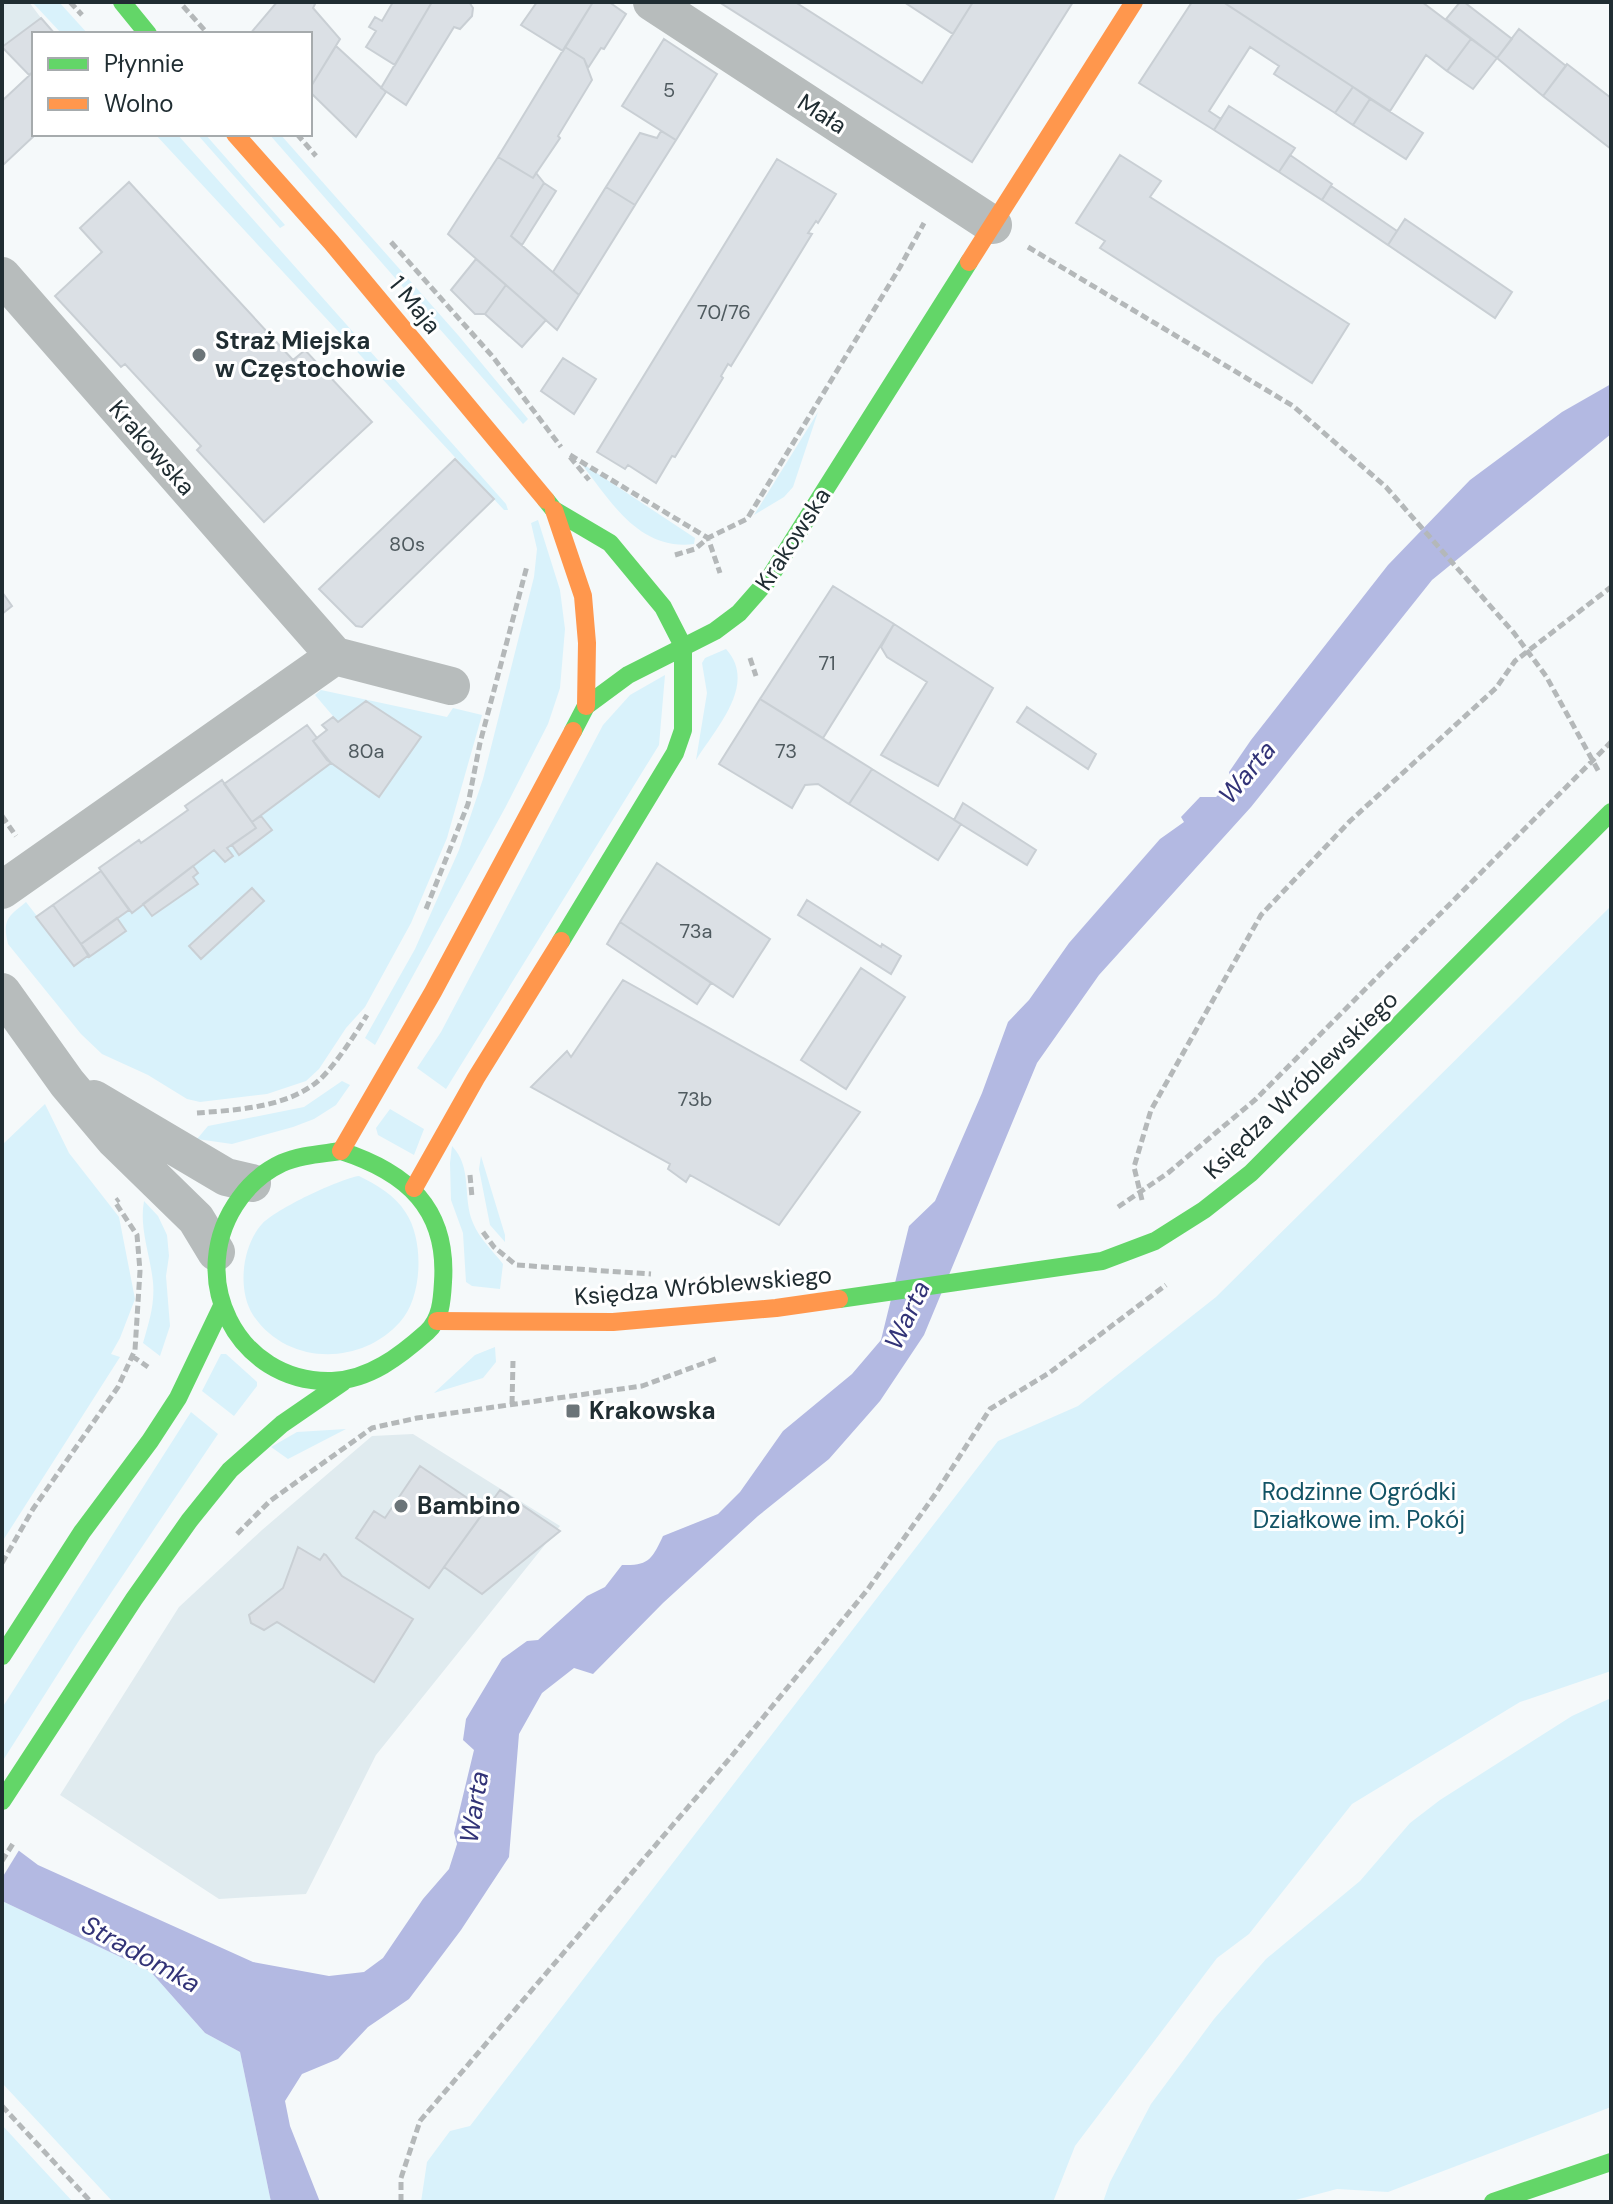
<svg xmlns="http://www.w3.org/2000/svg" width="1613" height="2204" viewBox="0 0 1613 2204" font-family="'DM Sans',sans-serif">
  <rect width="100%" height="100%" fill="#f5f9fa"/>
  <!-- built -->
  <path fill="#e0ebef" d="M2,2h27l12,16 -39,28z
    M413,1434l147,92 -184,229 -70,139 -87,5 -159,-104 119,-188 83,-77 110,-94z"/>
  <!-- green -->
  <path fill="#d9f2fb" d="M32,2h27l29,32h-26z
    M155,134h22l329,370 2,6h-4z
    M197,134h8l80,91 -5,3z
    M269,134h11l178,201 70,84 -5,5z
    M818,412l-25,75 -9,10 -30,18z
    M580,462l115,76 -1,6c-56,7 -84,-44 -114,-82z
    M538,520l22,70 5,39 -5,59 -12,36 -43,84 -130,237 -10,-7 50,-89 44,-99 24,-71 51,-202 3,-28 -6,-26z
    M726,649c32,35 -10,79 -30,111l11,-67 -5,-30 3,-5z
    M665,675l-6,70 -213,344 -29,-21 24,-36 162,-307 27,-30z
    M321,690l126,27 6,-9 29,7 -35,123 -36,85 -46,84 -19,21 -27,41 -13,12 -39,13 -67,8 -13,-3 -39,-24 -46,-21 -21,-20 -73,-90c-6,-25 0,-27 18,-42l49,63 51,-33 -9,-14 12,-8 3,3 11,-9 9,12 45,-32 -4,-7v-11l21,-16 4,5 14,1 -5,-8 5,-3 7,10 32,-25 -10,-14 70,-53 49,34 41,-60 -55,-36 -28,21 -23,-27z
    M1611,906v765l-91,31 -168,102 -103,130 -32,24 -142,188 -22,56h-632l6,-40 23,-31 20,-5 528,-685 80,-35 138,-109z
    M342,1081l8,4 -14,20 -22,14 -21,8 -61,17 -35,-5 11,-13 96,-19z
    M45,1104l24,49 50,64 16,82 -15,39 -9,16 9,3 -118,185v-397z
    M390,1109l34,20 -10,26 -36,-20 -2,-7z
    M452,1146c21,22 10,51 21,77 6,15 20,28 30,41l-3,25 -28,-3 -6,-4 -3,-49 -12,-33 -1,-37z
    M481,1156l24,79v7l-15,-17 -11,-56z
    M359,1176c18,9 36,19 47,37 18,27 17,84 -6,109 -39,44 -113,44 -147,-7 -16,-25 -11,-69 9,-91 14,-15 77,-45 97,-48z
    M144,1201l14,15 9,19 2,21 -3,20 4,50 -10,30 -17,-13c6,-21 12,-39 10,-61 -3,-28 -14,-54 -9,-81z
    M495,1347l1,15 -13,16 -49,15 41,-38z
    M221,1354h5l31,28v4l-23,30 -32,-25z
    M191,1412l27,22 -138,205 -78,123v-54z
    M346,1429l-58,30 -17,-12 26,-15z
    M1611,1698v409l-223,85 -51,-3 -49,13h-185l7,-20 41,-78 63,-85 52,-60 94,-78 50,-58 30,-23 132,-84z
    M2,1901l148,70 55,62 35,19 31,150h-158l-111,-119z
    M2,2125l71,77h-71z"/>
  <!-- water -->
  <path fill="#b3b9e2" d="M1611,384v50l-179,146 -181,227 -152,168 -62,88 -113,272 -44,66 -51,58 -71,57 -95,87 -70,71 -19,-6 -32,25 -23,41 -10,123 -48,73 -52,69 -41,28 -30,32 -36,15 -17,27 5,25 30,76h-49l-31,-150 -35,-19 -55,-62 -148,-70v-63l36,27 215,97 76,14 35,-4 19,-14 40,-59 26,-30 8,-25 -3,-11 20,-83 -11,-10 3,-21 36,-60 25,-18 11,-1 49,-44 18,-9 17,-22c27,1 30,-6 41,-29l55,-22 22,-22 43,-61 69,-57 29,-34 28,-114 26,-25 47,-108 26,-71 21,-22 40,-57 91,-104 24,-17 -3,-5 19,-20h16l15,-15 -2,-10 22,-32 137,-175 82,-85 92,-68z"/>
  <!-- pier -->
  <path fill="#f5f9fa" d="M2,1834l19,13 -19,31z"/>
  <!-- building -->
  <path fill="#dbe0e5" stroke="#c9cfd4" stroke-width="2" d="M277,2h39l-3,6 27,31 -30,49v-54h-60z
    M393,2h39l-37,63 -29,-18 10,-16 -7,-4 6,-10 7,4z
    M432,2h37l4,6 -1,8 -12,13 -6,-2 -48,78 -25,-17z
    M537,2h56l-30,49 -42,-26z
    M593,2h16l17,12 -22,35 -3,-1 -13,20 -4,-9 -19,-12z
    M719,2h76l127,81 51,-81h100l-101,160z
    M904,2h69l-20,32z
    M1192,2h31l130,85 -18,26 -61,-39 5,-8 -29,-19 -41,64 12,8 -7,11 -75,-47z
    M1223,2h199l49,37 -24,32 -21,-16 -36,56z
    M1460,2h4l48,37 -15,19 -51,-39z
    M41,18l14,16h-21v37l-5,4 -27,-28z
    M1519,29l47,37 -23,30 -46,-38z
    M664,39l53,35 -41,66 -54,-34z
    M1471,39l26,19 -24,31 -26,-18z
    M336,46l50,46 -30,45 -46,-45v-4z
    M565,47l19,12 8,21 -34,56 2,2 -27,40 -35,-21z
    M1567,64l44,34v51l-68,-53z
    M34,71v63h2l-34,32v-65z
    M1353,87l17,12 -17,26 -18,-12z
    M1370,99l53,34 -17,26 -53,-34z
    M1229,106l66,42 -16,24 -65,-42z
    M661,131l15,9 -41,65 -29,-18 34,-54 17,5z
    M1120,155l41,26 -11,16 199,127 -37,59 -212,-135 5,-7 -29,-18z
    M1290,155l42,29 -10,16 -43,-28z
    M498,157l35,21 3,-5 8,10 -33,53 68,59 -22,35 -109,-96z
    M777,159l59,35 -18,29 -2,-2 -8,12 4,1 -81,132 -3,-2 -7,12 2,2 -48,79 -3,-1 -16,27 -28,-18 -3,4 -28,-17z
    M129,182l164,178 12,-10 67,72 -108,100 -67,-72 4,-4 -76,-82 -4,3 -66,-71 47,-44 -22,-24z
    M544,183l12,8 -34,54 -11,-9z
    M1331,186l66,45 -9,14 -66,-45z
    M606,187l29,18 -56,90 -26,-23z
    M1405,219l107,73 -17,26 -107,-73z
    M476,259l30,26 -21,29h-10l-24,-24z
    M506,285l40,35 -24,27 -37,-33z
    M563,358l33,21 -22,35 -33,-23z
    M455,459l39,40 -132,128 -6,-1 -37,-37z
    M833,586l61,38 -71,114 -63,-39z
    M2,592l10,14 -10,8z
    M894,624l99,64 -55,98 -57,-31 46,-73 -40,-25 -6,-10z
    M760,699l112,70 -23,35 -31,-20 -13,1 -13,23 -73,-44z
    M366,701l55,36 -42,60 -52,-37 -14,-19 14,-11 -5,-5 11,-8 5,5z
    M1027,707l69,47 -8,15 -71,-47z
    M307,725l10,13 -4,3 18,22 -79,59 -28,-38z
    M872,769l89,55 -23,36 -89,-56z
    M222,780l34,48 -29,20 6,8 -8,6 -11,-12 -82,63 -33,-45 40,-28 2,3 47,-33 -3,-4z
    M963,803l73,47 -9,15 -73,-45z
    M261,816l11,14 -33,25 -7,-10 24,-17 -4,-6z
    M657,863l113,76 -37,58 -113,-75z
    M193,866l5,7 -5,4 5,7 -46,32 -9,-12z
    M101,871l28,39 -48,34 -28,-39z
    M252,888l12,13 -63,58 -12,-13z
    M807,900l74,47 1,-3 19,12 -10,18 -93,-59z
    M53,905l36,50 -15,11 -38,-49z
    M117,918l9,13 -37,26 -8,-13z
    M620,922l91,61 -14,21 -90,-60z
    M861,968l44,29 -59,92 -45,-29z
    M623,980l237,132 -81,113 -89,-50 -4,7 -18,-13 2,-5 -139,-77 36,-36 4,6z
    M420,1466l65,44 -56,78 -73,-50 18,-27 11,7z
    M500,1490l60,41 -78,63 -38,-27z
    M298,1547l22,13 4,-6 2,1 16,21 71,43 -39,63 -97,-60 -13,8 -13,-7 -2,-8 34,-27z"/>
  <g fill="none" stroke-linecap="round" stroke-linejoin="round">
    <!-- path -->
    <path stroke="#b4b8b9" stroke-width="5" stroke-dasharray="8 4" stroke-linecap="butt" d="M70,2l12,13
      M183,6l25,28
      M297,134l19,22
      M391,242l102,115 68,90
      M1028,247l265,159 93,81 128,146 32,43 53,96
      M570,455l138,83 12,35
      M570,457l19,23
      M675,555l20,-6 13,-11 39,-19 153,-252 24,-44
      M750,658l6,18
      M2,816l14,20
      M426,909l42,-105 12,-61 47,-177
      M197,1113c38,-3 84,-5 116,-28 17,-11 43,-52 54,-70
      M470,1175l2,22
      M1142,1200l-8,-33 17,-57 110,-195 89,-94 146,-133 19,-27 96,-74
      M1118,1207l50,-34 88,-74 355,-357
      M483,1232l11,15 22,18 135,9
      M132,1356l16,11
      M512,1404l1,-43
      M237,1534l33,-33 102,-73 45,-10 225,-32 76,-28
      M2,1563l31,-54 85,-122 17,-37 5,-79 -3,-36 -22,-33 4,-3
      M2,1861l12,-19
      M2,2106l89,96
      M401,2202v-24l19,-57 310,-363 138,-169 68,-96 54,-84 59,-36 117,-88"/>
    <!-- street -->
    <path stroke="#b7bcbc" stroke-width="38" d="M652,2l341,223
      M2,276l333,380 116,30
      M2,890l333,-234
      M2,992l65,91 48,57 81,79 20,33
      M94,1099l132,78 26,6"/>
    <!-- fast -->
    <path stroke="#63d668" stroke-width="18" d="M122,2l26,32
      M546,500l8,10 56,33 53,64 20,39v84l-8,23 -114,188
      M573,731l13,-25 42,-31 87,-44 24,-18 29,-33 201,-318
      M341,1151c65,21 107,57 102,131 -1,18 -2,37 -16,50 -27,24 -58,48 -95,49 -96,3 -149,-106 -92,-183 10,-14 25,-27 42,-35 18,-8 39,-9 59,-12z
      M839,1299l263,-38 53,-20 49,-31 47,-37 360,-361
      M2,1656l80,-124 68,-91 28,-43 44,-92
      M2,1801l132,-202 55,-78 41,-51 52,-46 61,-42
      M1493,2202l118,-40"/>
    <!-- slow -->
    <path stroke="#ff974d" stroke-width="18" d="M235,134l96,108 215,258
      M969,262l165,-260
      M554,510l29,86 4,47 -1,63
      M341,1151l92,-159 140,-261
      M414,1188l62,-110 85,-137
      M437,1321l176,1 163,-14 63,-9"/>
  </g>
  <!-- markers -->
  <g fill="#6b7478" stroke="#fff" stroke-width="3">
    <circle cx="199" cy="355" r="8"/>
    <rect x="565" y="1403" width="16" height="16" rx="4"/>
    <circle cx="401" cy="1506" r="8"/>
  </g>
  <g text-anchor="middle" stroke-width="6" stroke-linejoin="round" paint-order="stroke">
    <!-- number labels -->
    <g font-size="20" fill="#4f5a5f">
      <text x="669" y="97">5</text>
      <text x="724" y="319">70/76</text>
      <text x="407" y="551">80s</text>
      <text x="827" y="670">71</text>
      <text x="366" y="758">80a</text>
      <text x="786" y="758">73</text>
      <text x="696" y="938">73a</text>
      <text x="695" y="1106">73b</text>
    </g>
    <!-- street labels -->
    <g font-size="24" fill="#202d32" stroke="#fff">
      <text transform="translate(822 114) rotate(33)" y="8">Mała</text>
      <text transform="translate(415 305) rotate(51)" y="8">1 Maja</text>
      <text transform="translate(152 448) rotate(49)" y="8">Krakowska</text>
      <text transform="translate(793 539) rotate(-57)" y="8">Krakowska</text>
      <text transform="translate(1301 1085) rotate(-44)" y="8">Księdza Wróblewskiego</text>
      <text transform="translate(703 1286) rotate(-5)" y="8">Księdza Wróblewskiego</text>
    </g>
    <!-- poi labels -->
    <g font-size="24" font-weight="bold" fill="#202d32" stroke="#fff" text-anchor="start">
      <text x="215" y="349">Straż Miejska<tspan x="215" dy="28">w Częstochowie</tspan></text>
      <text x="589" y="1419">Krakowska</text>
      <text x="417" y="1514">Bambino</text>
    </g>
    <!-- park labels -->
    <g font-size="24" fill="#125365" stroke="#fff">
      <text x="1359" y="1500">Rodzinne Ogródki<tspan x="1359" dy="28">Działkowe im. Pokój</tspan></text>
    </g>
    <!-- water labels -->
    <g font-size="26" font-style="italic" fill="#323377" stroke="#fff">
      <text transform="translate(1247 772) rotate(-50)" y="9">Warta</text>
      <text transform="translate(907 1315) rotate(-65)" y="9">Warta</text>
      <text transform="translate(474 1807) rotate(-81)" y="9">Warta</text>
      <text transform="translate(141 1954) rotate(29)" y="9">Stradomka</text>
    </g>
  </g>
  <!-- border -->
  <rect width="1613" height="2204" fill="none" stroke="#202d32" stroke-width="8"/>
  <!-- legend -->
  <rect x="32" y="32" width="280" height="104" fill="#ffffff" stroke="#a6abad" stroke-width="2"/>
  <rect x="48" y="58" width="40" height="12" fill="#63d668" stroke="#a6abad" stroke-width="2"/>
  <text x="104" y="72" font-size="24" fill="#202d32">Płynnie</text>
  <rect x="48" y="98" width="40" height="12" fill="#ff974d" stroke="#a6abad" stroke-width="2"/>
  <text x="104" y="112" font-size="24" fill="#202d32">Wolno</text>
</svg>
